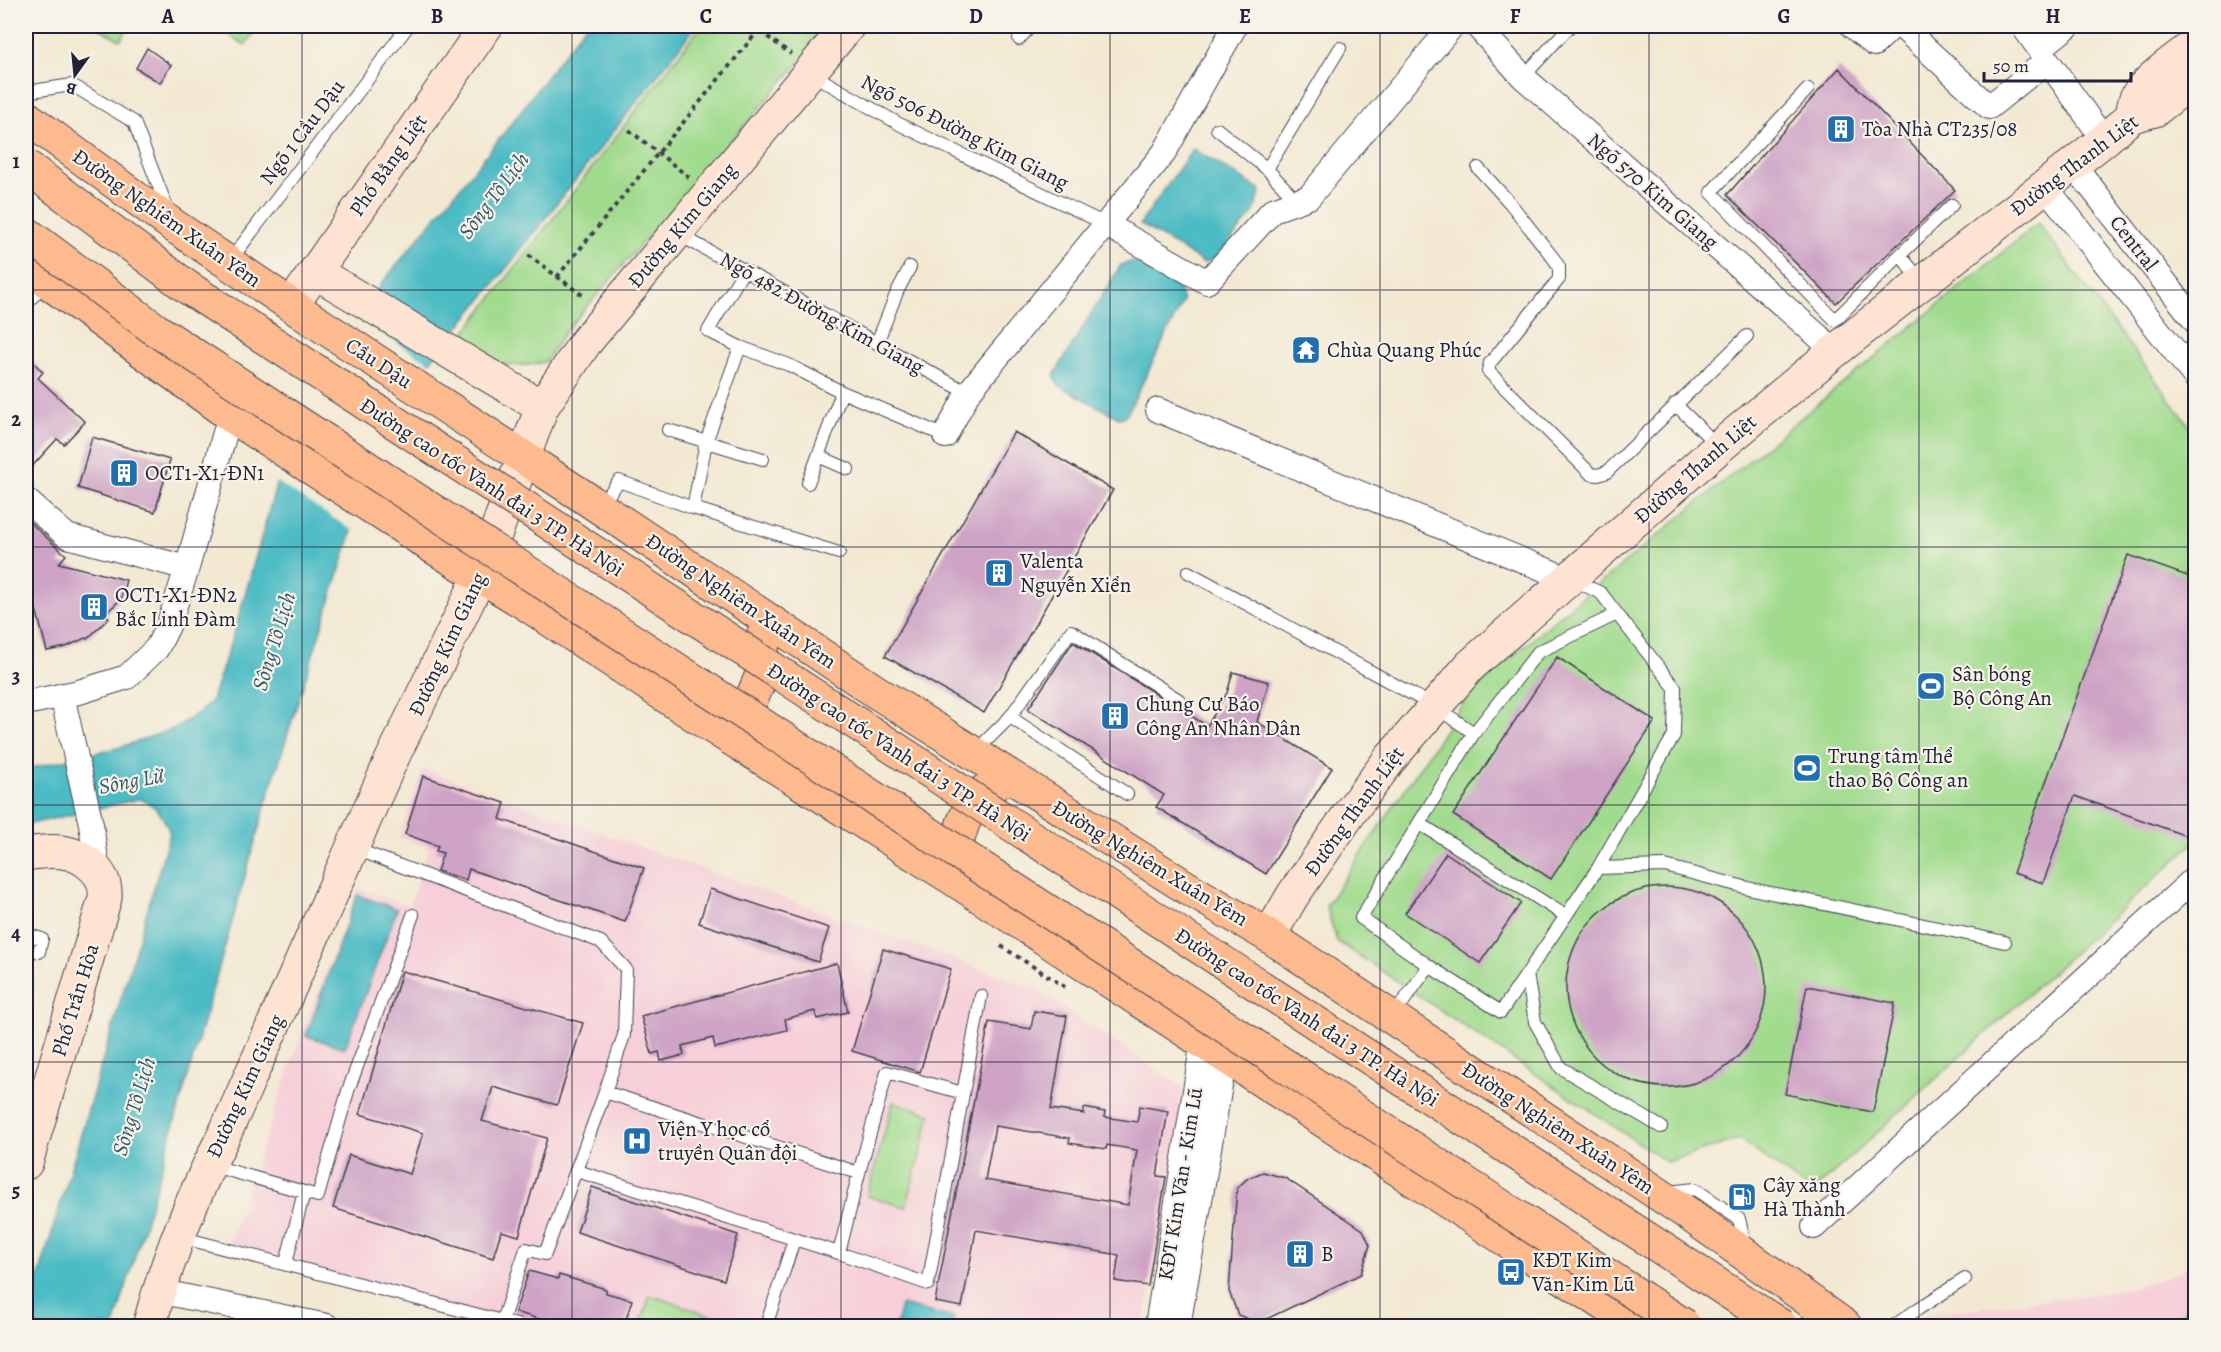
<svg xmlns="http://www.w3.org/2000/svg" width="2221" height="1352" viewBox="0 0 2221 1352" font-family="Alegreya,serif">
  <rect width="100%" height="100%" fill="#f7f3e8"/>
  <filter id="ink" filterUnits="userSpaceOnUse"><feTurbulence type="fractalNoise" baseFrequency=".0167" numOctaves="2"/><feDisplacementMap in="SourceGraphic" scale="12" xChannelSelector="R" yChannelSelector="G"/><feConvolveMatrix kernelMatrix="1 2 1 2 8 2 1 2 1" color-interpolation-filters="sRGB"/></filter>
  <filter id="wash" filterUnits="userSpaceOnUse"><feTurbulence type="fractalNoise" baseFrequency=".008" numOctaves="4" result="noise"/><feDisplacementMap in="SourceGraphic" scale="24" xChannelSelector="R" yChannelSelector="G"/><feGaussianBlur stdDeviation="1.35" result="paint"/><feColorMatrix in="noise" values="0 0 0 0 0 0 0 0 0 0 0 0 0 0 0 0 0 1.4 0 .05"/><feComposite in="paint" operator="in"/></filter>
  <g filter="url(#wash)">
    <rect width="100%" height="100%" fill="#f3e9d3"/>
    <!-- built -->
    <path fill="#f6cfd8" d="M423,769l612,219 153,103 -45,235h-640l-274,-83 70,-203 60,-152 50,18 20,-58 -30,-10z
      M2195,1263v63h-272l-6,-4 7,-8 180,-21 56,-13z"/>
    <!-- green -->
    <path fill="#a1db8e" stroke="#627e64" stroke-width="1.5" d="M95,26h35l-10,14z
      M214,26h45l-14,19z
      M701,26h130l-267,307 -19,29c-43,9 -51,2 -85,-23z
      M2038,223l157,210v409l-383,350 -73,-53 -72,23 -330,-221 -11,-35 144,-213 79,-68z
      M893,1102l38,12 -25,93 -39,-11z
      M650,1295l86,29 -1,2h-95z
      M2195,1298v28h-25z"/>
    <!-- water -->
    <path fill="#4cbbc4" stroke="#376e80" stroke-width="1.5" d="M585,26h111l-205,262 -63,76 -40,78 -36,89 -86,272 -108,377 -44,146h-88v-6l144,-487c-7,-17 -13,-29 -31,-34l-113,26v-56l95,-22 52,-18 27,-17 12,-12 25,-77 40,-141 37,-90 68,-109 119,-146z
      M1193,149l68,41 -7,22 -38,46 -12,5 -64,-39z
      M1134,261l45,27 4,13 -57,115 -7,2 -61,-33 -4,-10 67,-110z
      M357,895l40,14 -52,139 -39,-12z
      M901,1305l53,13 -1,8h-57z"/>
    <!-- pier -->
    <path fill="#f3e9d3" d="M356,318l76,46 -42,79 -35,89 -81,-52 38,-90z"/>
    <g id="blocks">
      <!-- building -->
      <path fill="#cea3c5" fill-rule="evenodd" d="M147,48l24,17 -11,18 -24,-15z
        M1839,68l116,122 -119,113 -109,-108z
        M26,355l17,17 -5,6 47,44 -21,22 -7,-5 -31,34z
        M1014,432l99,58 -129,223 -99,-57z
        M92,437l78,23 -15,52 -77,-24z
        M26,519l40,36 -7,8 67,17 -5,19 -16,15 4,4 -22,21 -2,-1 -19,9 -19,4 -18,-69 -3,-3z
        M2128,555l68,24v249l-4,10 -117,-42 -32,87 -30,-10z
        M1073,642l134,84 20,-33 6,-21 36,10 -12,40 75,46 -66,106 -110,-67 8,-12 -136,-86z
        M1557,657l98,64 -104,158 -98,-64z
        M423,776l82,27 -5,16 144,49 -19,54 -156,-53 -3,11 -29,-9 6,-18 -7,-2 2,-5 -33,-12z
        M1446,853l75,50 -41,60 -75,-50z
        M1566 987a100 100 0 1 1 200 0a100 100 0 1 1-200 0Z
        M710,889l119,39 -11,34 -119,-39z
        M883,949l68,20 -31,103 -68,-21z
        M837,963l11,49 -31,7 -2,-8 -30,8 2,11 -72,18 -2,-10 -31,8 2,9 -23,6 -2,-9 -7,2 -11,-38z
        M402,971l181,52 -26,82 -64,-18 -11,34 65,17 -28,98 -18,-5 -8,27 -160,-50 16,-53 61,19 13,-41 -63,-19z
        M1807,986l88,17 -22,109 -88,-18z
        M1034,1011l33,5 -16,93 33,5v-6l21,4 -1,5 33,5 3,-16 28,5 -11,65 9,1 -18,109 -33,-5 4,-26 -143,-25 -14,77 -27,-5 54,-280 42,7zM995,1126l75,12 -1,5 37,6 1,-4 30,5 -9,55 -143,-25z
        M1263,1172l22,6 78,52 7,15 -9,29 -103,49 -20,-8 -9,-24 8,-103 11,-10z
        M592,1187l146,48 -14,45 -147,-48z
        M529,1271l29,8 1,-4 47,14v4l26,7 -8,26h-80l2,-5 -31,-9z"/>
    </g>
  </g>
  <g filter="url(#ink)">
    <use href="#blocks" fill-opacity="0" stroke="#414052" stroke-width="1.5"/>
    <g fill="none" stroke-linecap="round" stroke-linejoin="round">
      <!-- lane casing -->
      <g stroke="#414052" stroke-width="14">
        <path id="lane" d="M1019,39l12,-13
          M810,73l91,52 204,99
          M1523,77l47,-51
          M1808,89l-97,103 124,128 65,-65 21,26
          M26,92l46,-7 62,37 35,91
          M1217,129l50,40
          M1478,168l32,35 44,56 5,8v12l-69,84 -2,8 103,103 7,1 9,-3 140,-136
          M1297,201l-30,-32 73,-121
          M676,233l292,160
          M1900,255l52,-50
          M229,262l179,-236
          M744,270l-36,61 32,16 49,18 53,27 103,44
          M877,343l20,-51 13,-25
          M1675,404l43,42
          M668,430l95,29
          M818,456l30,13
          M808,483l34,-91
          M600,506l19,-25 74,27 146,45
          M693,508l13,-66 34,-95
          M1188,572l246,134 40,27 -55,90 147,93
          M1474,733l64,-81 79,-38 -16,-21 -28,-13
          M975,752l35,-35
          M1127,794l-117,-77 61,-86 108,69
          M1419,823l-58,95 68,48
          M353,848l248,94 25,27 -2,66 -19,57 254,81 28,-101 76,21
          M1598,868l67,-2 87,23 253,53
          M26,934l16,5 -3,13
          M1527,974l8,48 26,46 100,59
          M1393,1016l36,-50 72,46 97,-144 76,-133 1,-47 -58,-74
          M210,1165l108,31 30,-105 65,-176
          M577,1171l262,82
          M859,1173l-20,80 89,31 53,-288
          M1669,1192l26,-3 44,30 7,29
          M180,1237l322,84 24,-72 19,5 60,-162
          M286,1263l18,-71
          M502,1321l18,5
          M766,1326l28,-86
          M1894,1326l24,-17 47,-30"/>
      </g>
      <!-- street casing -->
      <g stroke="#414052" stroke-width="26">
        <path id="street" d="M1477,26l46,51 312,274
          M1852,26l22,18 19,-18
          M1901,26l88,81 58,-46
          M2023,26l81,114
          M2039,49l29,-23
          M2073,164l123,158
          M2044,185l152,193
          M1105,224l102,58 66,-72 36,-13 143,-171
          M26,295l16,-17
          M1158,410l410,169
          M945,436l23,-43 196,-240 71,-127
          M26,500l41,36 120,32
          M62,695l29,129 7,49
          M26,703l53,-11 48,-15 30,-29 12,-24 18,-56 43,-153
          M1814,1227l382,-350
          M158,1291l169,35
          M1157,1326l46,-285
          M1178,1326l47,-269"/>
      </g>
      <!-- secondary casing -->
      <g stroke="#414052" stroke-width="35">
        <path id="secondary" d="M2132,116c1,-6 2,-13 4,-18 9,-18 43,-41 60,-54
          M315,272l227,135
          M292,305l194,-279
          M26,854c25,-4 48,-6 68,14 9,9 12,18 11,30l-79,265
          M1269,936l24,-41 61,-88 36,-48 80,-93 249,-219 116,-96 269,-211 28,-24 23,-6 41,-32
          M149,1326c18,-67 45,-133 77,-195l164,-368 90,-187 62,-169 43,-64 263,-317"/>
      </g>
      <!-- primary casing -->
      <g stroke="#414052" stroke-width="35">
        <path id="primary" d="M26,117l148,109 136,92 271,177 300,200 308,194 80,47 418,277 158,113
          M26,266l204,149 203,132 90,55 188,124 241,152 686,448
          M715,724l36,-24 10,-23 2,-41
          M952,877c3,-31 11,-79 44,-93"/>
      </g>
      <!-- path -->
      <path stroke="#414052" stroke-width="4" stroke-dasharray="4.5 4.5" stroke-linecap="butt" d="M753,26l38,28
        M629,130l61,48
        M528,255l57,42
        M557,277l205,-251
        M1001,946l64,41"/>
      <!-- lane -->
      <use href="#lane" stroke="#fff" stroke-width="12"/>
      <!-- street -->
      <use href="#street" stroke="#fff" stroke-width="24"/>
      <!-- secondary -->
      <use href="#secondary" stroke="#fee3d2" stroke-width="33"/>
      <!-- primary -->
      <use href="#primary" stroke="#fcba8e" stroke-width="33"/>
      <!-- highway-bridge casing -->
      <g stroke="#414052" stroke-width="35" stroke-linecap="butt">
        <path id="highway-bridge" d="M26,166l161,121 1594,1039
          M26,233l130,97 156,102 1373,894"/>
      </g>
      <!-- highway-bridge -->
      <use href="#highway-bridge" stroke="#fcba8e" stroke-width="33"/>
    </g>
  </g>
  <!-- grid -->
  <path fill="none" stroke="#22223b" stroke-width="1.5" stroke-opacity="0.55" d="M302,26v1300M572,26v1300M841,26v1300M1110,26v1300M1380,26v1300M1649,26v1300M1919,26v1300M26,290h2170M26,547h2170M26,805h2170M26,1062h2170"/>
  <!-- icons -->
  <defs>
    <g id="building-square" transform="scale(1.5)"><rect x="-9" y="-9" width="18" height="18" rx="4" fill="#1f6fb2" stroke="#f7f3e8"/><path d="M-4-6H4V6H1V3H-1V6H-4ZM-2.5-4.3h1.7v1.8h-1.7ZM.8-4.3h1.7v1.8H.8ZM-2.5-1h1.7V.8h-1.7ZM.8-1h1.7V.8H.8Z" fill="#fff"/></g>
    <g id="temple-square" transform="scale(1.5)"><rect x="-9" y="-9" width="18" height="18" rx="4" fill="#1f6fb2" stroke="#f7f3e8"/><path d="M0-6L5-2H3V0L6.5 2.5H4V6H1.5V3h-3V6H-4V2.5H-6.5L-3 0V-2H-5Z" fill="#fff"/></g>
    <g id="stadium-square" transform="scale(1.5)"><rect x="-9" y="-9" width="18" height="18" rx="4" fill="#1f6fb2" stroke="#f7f3e8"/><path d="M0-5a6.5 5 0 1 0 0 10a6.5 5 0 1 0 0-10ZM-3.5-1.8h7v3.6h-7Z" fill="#fff"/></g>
    <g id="hospital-square" transform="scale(1.5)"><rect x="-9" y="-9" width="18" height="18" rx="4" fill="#1f6fb2" stroke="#f7f3e8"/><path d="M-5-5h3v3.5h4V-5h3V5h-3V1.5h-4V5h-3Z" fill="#fff"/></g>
    <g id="fuel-square" transform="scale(1.5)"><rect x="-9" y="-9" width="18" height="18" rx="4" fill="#1f6fb2" stroke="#f7f3e8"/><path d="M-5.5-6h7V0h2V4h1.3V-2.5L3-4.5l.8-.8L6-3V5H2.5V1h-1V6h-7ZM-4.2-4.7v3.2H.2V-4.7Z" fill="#fff"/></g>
    <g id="bus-square" transform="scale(1.5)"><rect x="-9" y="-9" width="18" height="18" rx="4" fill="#1f6fb2" stroke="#f7f3e8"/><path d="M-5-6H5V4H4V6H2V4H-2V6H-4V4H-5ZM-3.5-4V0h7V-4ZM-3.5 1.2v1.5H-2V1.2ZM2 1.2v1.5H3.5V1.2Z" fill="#fff"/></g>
  </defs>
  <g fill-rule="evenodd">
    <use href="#building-square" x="1841" y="129"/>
    <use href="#temple-square" x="1306" y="350"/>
    <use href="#building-square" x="124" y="473"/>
    <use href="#building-square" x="999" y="573"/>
    <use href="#building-square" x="94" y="607"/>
    <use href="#stadium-square" x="1931" y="686"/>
    <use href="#building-square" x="1115" y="716"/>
    <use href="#stadium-square" x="1807" y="768"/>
    <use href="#hospital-square" x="637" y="1141"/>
    <use href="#fuel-square" x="1742" y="1197"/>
    <use href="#building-square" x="1300" y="1254"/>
    <use href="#bus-square" x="1511" y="1272"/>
  </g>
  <g text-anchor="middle" stroke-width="4.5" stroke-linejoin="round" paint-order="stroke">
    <!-- poi labels -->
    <g font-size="21" fill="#22223b" stroke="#f7f3e8" text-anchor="start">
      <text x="1862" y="136">Tòa Nhà CT235/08</text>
      <text x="1327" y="357">Chùa Quang Phúc</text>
      <text x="145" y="480">OCT1-X1-ĐN1</text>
      <text x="1020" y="568">Valenta<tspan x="1020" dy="24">Nguyễn Xiển</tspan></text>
      <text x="115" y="602">OCT1-X1-ĐN2<tspan x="115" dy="24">Bắc Linh Đàm</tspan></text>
      <text x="1952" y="681">Sân bóng<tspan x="1952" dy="24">Bộ Công An</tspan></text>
      <text x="1136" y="711">Chung Cư Báo<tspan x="1136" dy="24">Công An Nhân Dân</tspan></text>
      <text x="1828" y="763">Trung tâm Thể<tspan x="1828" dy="24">thao Bộ Công an</tspan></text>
      <text x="658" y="1136">Viện Y học cổ<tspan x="658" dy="24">truyền Quân đội</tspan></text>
      <text x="1763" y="1192">Cây xăng<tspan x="1763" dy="24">Hà Thành</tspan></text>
      <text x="1321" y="1261">B</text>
      <text x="1532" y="1267">KĐT Kim<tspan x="1532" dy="24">Văn-Kim Lũ</tspan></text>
    </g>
    <!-- street labels -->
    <g font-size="21" fill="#22223b" stroke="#f7f3e8">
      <text transform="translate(302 132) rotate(-53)" y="7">Ngõ 1 Cầu Dậu</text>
      <text transform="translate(965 132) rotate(27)" y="7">Ngõ 506 Đường Kim Giang</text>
      <text transform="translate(388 165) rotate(-55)" y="7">Phố Bằng Liệt</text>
      <text transform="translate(2074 165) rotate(-37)" y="7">Đường Thanh Liệt</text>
      <text transform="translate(1653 191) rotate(41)" y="7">Ngõ 570 Kim Giang</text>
      <text transform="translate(167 218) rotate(35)" y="7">Đường Nghiêm Xuân Yêm</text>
      <text transform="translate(682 225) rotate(-50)" y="7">Đường Kim Giang</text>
      <text transform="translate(2134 243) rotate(52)" y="7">Central</text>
      <text transform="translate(822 313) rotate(29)" y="7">Ngõ 482 Đường Kim Giang</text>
      <text transform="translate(379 363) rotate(33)" y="7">Cầu Dậu</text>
      <text transform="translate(1695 469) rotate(-41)" y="7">Đường Thanh Liệt</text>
      <text transform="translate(492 487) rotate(33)" y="7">Đường cao tốc Vành đai 3 TP. Hà Nội</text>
      <text transform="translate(741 601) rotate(34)" y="7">Đường Nghiêm Xuân Yêm</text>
      <text transform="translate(447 644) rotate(-65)" y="7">Đường Kim Giang</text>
      <text transform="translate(899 752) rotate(33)" y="7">Đường cao tốc Vành đai 3 TP. Hà Nội</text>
      <text transform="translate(1354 811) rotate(-54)" y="7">Đường Thanh Liệt</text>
      <text transform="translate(1150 863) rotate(31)" y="7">Đường Nghiêm Xuân Yêm</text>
      <text transform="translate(75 1000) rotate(-73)" y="7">Phố Trần Hòa</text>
      <text transform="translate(1307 1017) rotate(33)" y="7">Đường cao tốc Vành đai 3 TP. Hà Nội</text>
      <text transform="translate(245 1086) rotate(-65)" y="7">Đường Kim Giang</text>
      <text transform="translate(1558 1128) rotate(33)" y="7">Đường Nghiêm Xuân Yêm</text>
      <text transform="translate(1180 1184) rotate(-81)" y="7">KĐT Kim Văn - Kim Lũ</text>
    </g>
    <!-- water labels -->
    <g font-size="22" font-style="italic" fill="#31586b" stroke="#f7f3e8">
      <text transform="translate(493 195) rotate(-53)" y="8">Sông Tô Lịch</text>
      <text transform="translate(273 641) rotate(-73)" y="8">Sông Tô Lịch</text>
      <text transform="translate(131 780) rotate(-11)" y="8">Sông Lừ</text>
      <text transform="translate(133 1106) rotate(-73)" y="8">Sông Tô Lịch</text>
    </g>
  </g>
  <!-- margin -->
  <rect width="2221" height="1352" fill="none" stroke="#f7f3e8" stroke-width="66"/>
  <!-- north arrow -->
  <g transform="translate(75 75) rotate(195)" stroke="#f7f3e8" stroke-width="4.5" paint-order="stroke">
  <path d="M0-4.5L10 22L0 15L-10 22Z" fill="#22223b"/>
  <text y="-9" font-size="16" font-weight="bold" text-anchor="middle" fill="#22223b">B</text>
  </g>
  <!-- scale -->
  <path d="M1984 72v9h147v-9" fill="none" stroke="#22223b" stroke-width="3"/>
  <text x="1993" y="72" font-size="18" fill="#22223b" stroke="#f7f3e8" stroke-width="4.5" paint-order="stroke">50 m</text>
  <rect x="33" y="33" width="2155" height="1286" fill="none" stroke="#22223b" stroke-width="2"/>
  <g font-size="20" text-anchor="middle" font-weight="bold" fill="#22223b">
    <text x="168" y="23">A</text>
    <text x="437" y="23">B</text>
    <text x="706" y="23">C</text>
    <text x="976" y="23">D</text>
    <text x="1245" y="23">E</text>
    <text x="1515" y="23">F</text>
    <text x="1784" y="23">G</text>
    <text x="2053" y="23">H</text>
    <text x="16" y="168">1</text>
    <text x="16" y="426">2</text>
    <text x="16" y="683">3</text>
    <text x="16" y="940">4</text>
    <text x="16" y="1197">5</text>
  </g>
</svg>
